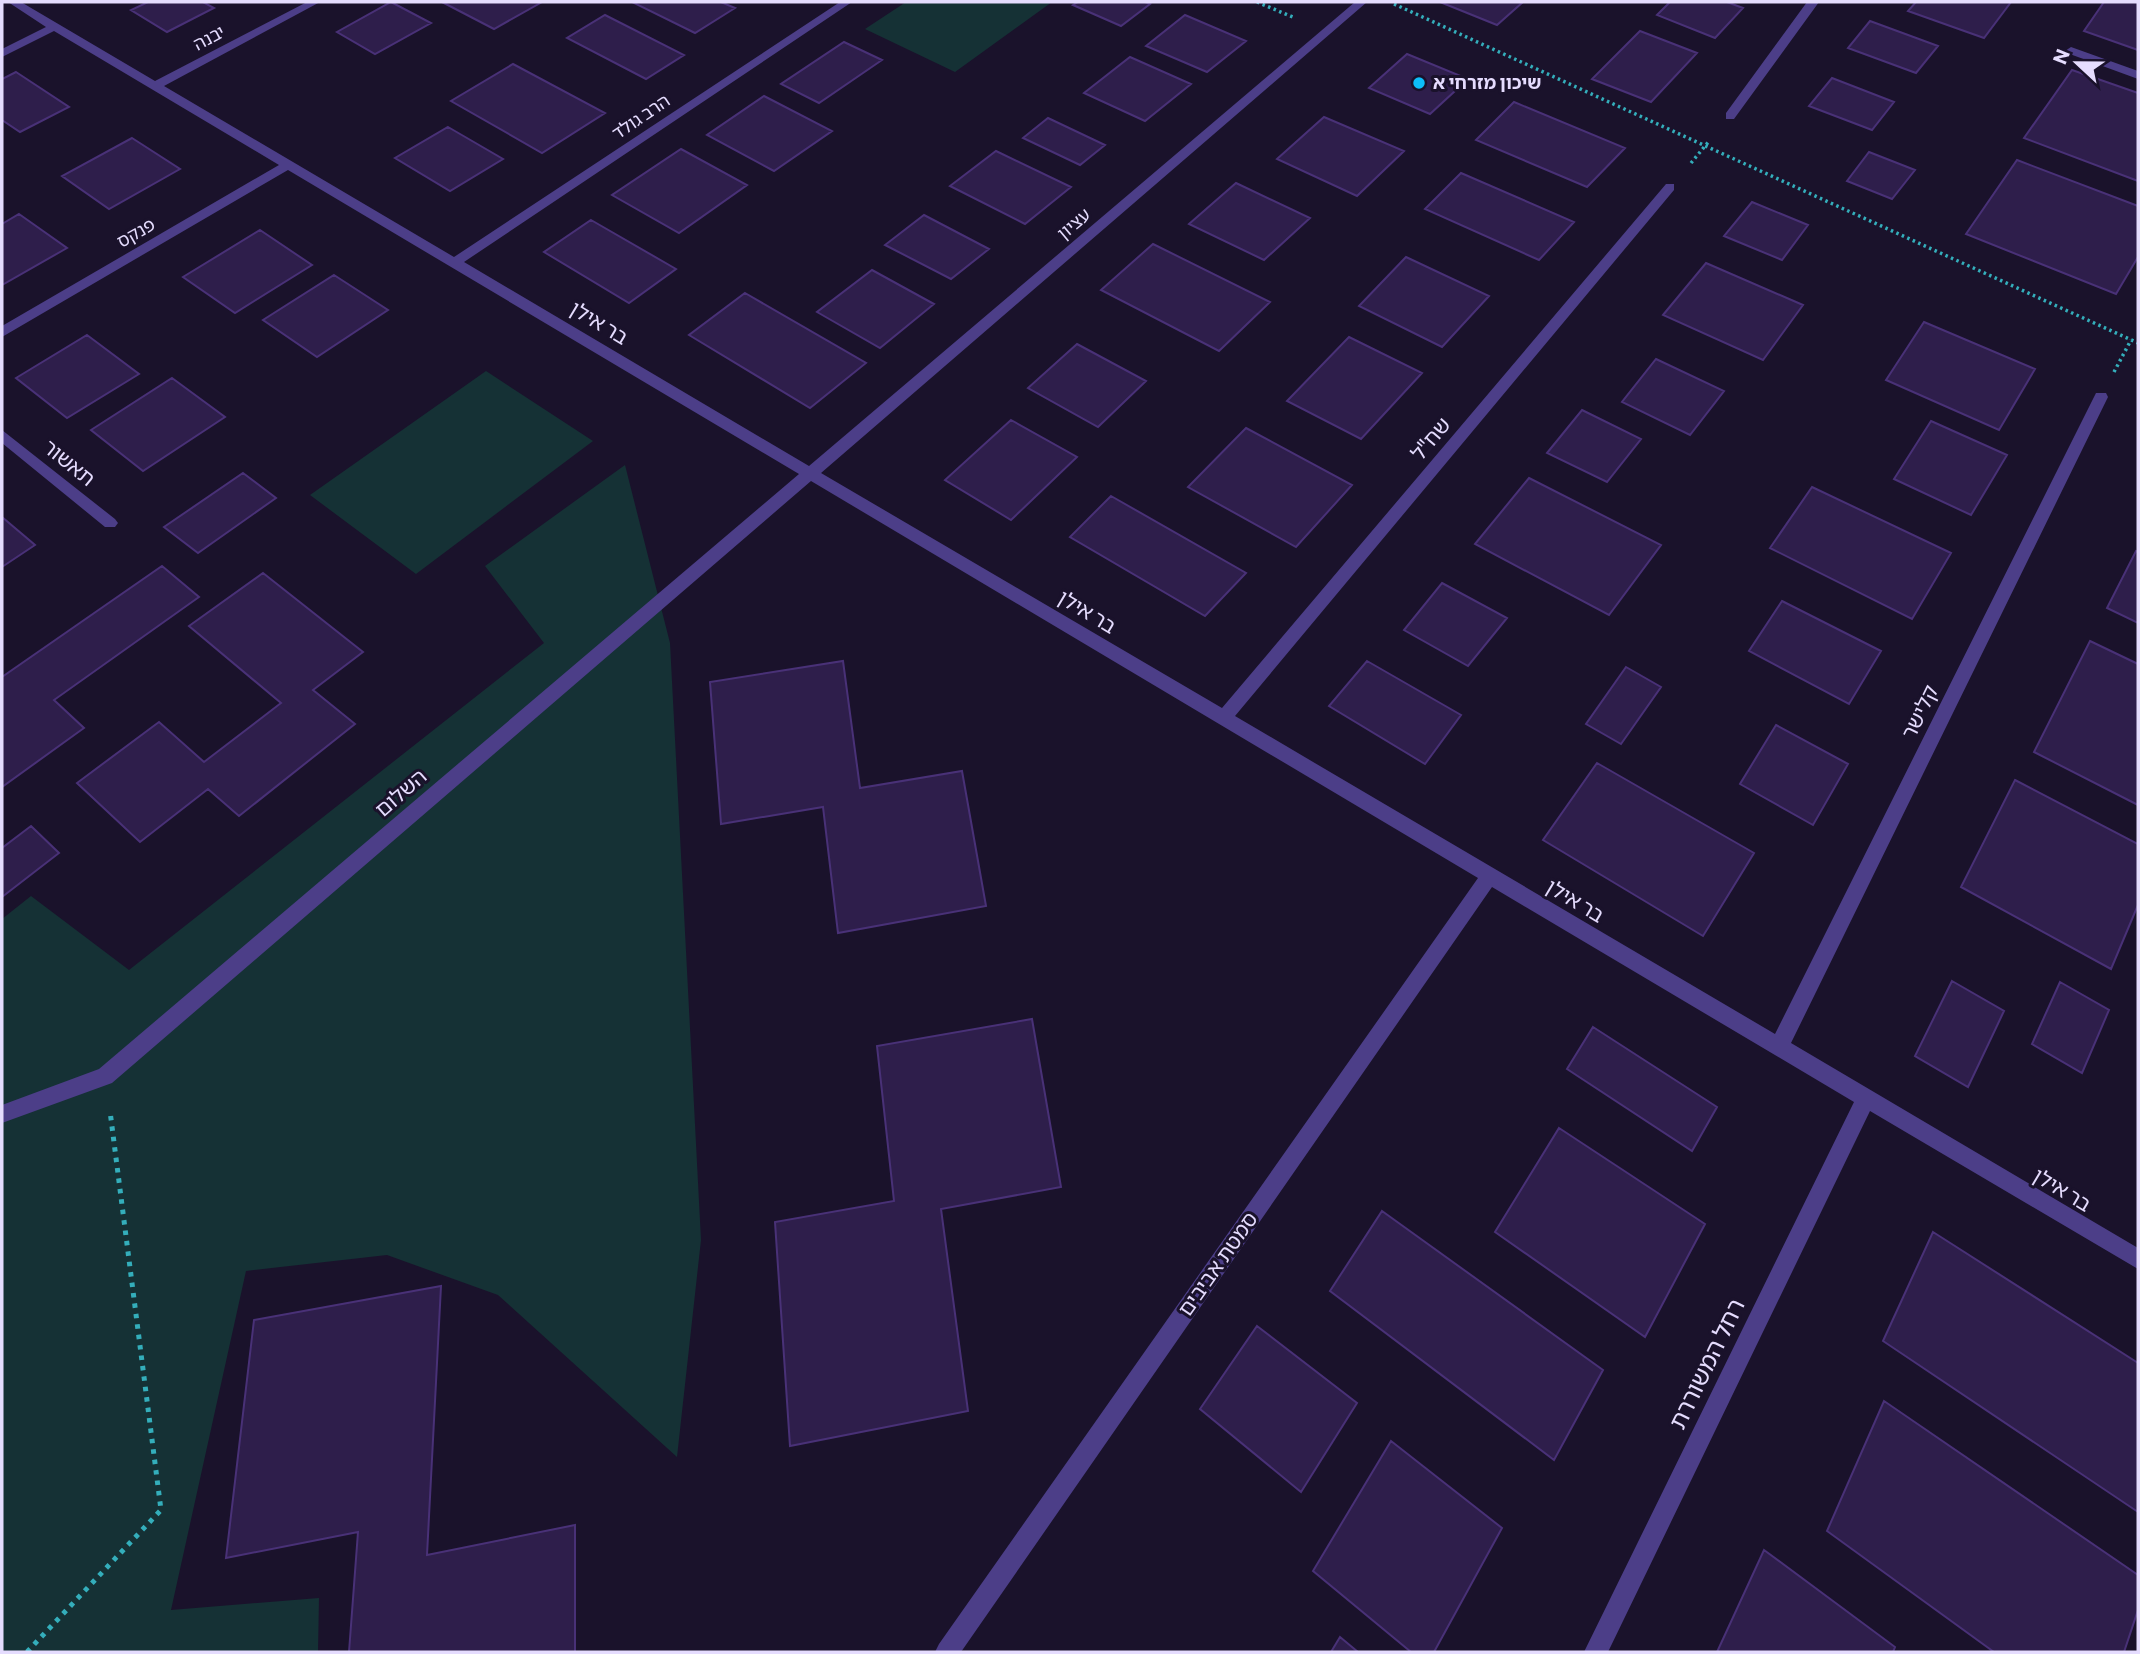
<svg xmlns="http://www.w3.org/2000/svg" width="2140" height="1654" viewBox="0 0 2140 1654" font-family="Commissioner,'Noto Sans Hebrew',sans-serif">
  <rect width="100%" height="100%" fill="#1a122b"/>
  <!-- green -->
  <path fill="#153135" d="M906,2h146l-97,70 -90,-43z
    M486,371l107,70 -177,133 -106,-79z
    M625,465l45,178 31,597 -24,217 -179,-162 -111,-40 -141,16 -75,339 148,-12 -1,54h-316v-733l29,-23 98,74 415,-327 -59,-77z"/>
  <!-- building -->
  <path fill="#2e1e4b" stroke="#493177" stroke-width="2" d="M148,2h55l11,6 -47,24 -36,-22z
    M391,2l40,21 -56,31 -38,-22z
    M442,2h100l-48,27z
    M637,2h84l14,6 -40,25 -61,-30z
    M1078,2h67l5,2 -29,22 -48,-21z
    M1440,2h83l-26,23z
    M1670,2h57l16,6 -28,30 -58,-23z
    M1916,2h95l-27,36 -76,-27z
    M2104,2h34v48l-54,-19z
    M605,15l79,40 -38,24 -79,-41z
    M1185,15l61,26 -39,31 -61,-26z
    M1870,21l68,25 -22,27 -68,-25z
    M1640,31l57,22 -46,49 -59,-23z
    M844,42l38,18 -63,43 -38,-19z
    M1407,54l61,25 -38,35 -61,-26z
    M1130,57l61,27 -46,37 -61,-28z
    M513,64l92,49 -63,40 -91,-52z
    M2072,70l66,23v88l-114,-43z
    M16,72l53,35 -49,25 -18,-12v-41z
    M1832,78l62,24 -22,28 -63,-24z
    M764,96l68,35 -58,40 -67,-36z
    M1514,102l111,46 -38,39 -111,-47z
    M1324,117l80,34 -47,45 -80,-37z
    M1048,118l57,27 -25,20 -57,-27z
    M448,127l55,32 -53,32 -55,-33z
    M132,138l48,31 -71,40 -47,-33z
    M681,149l66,36 -68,48 -67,-38z
    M996,151l75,36 -46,37 -75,-38z
    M1869,152l46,18 -23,29 -45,-18z
    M2017,160l121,46v51l-22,37 -150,-60z
    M1461,173l113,49 -35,38 -114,-51z
    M1236,183l74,35 -46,42 -75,-36z
    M1752,202l56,23 -26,35 -58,-24z
    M19,214l48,34 -65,37v-61z
    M924,215l65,34 -38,30 -66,-34z
    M591,220l85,49 -47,34 -85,-51z
    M260,230l52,35 -77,48 -52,-36z
    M1153,244l117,58 -51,49 -118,-61z
    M1406,257l83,39 -47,51 -83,-41z
    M1706,263l97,42 -40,55 -100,-45z
    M872,270l62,34 -54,44 -63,-36z
    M334,275l54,35 -71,47 -54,-37z
    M745,293l121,70 -56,45 -121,-73z
    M1924,322l111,47 -36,61 -113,-50z
    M87,335l52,39 -72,44 -51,-40z
    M1349,337l73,36 -61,66 -74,-38z
    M1077,344l69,37 -48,46 -70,-39z
    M1656,359l68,32 -34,44 -68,-33z
    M172,378l53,39 -82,54 -52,-41z
    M1582,410l59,29 -34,43 -60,-29z
    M1011,420l66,37 -66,63 -66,-40z
    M1931,421l76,34 -36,60 -77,-36z
    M1246,428l106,57 -56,62 -108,-60z
    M243,473l33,25 -78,55 -34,-26z
    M1529,478l132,67 -52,70 -134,-71z
    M1812,487l139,66 -39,66 -142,-71z
    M1111,496l135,77 -41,43 -135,-79z
    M2,517l33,28 -33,22z
    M2136,551l2,1v71l-31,-15z
    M162,566l37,31 -145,103 30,28 -82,59v-110z
    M263,573l100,79 -50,38 42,34 -116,92 -31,-27 -68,53 -63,-59 82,-61 45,40 77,-59 -92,-77z
    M1442,583l65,35 -39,48 -64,-36z
    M1782,601l99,50 -32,53 -100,-53z
    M2090,641l48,23v141l-104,-53z
    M843,661l17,127 102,-17 24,135 -148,27 -15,-126 -102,17 -11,-142z
    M1367,661l94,54 -36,49 -96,-58z
    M1626,667l35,20 -40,57 -35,-20z
    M1776,725l72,39 -35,61 -73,-41z
    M1597,763l157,90 -51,83 -160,-96z
    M2015,780l123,64v61l-27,64 -150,-82z
    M31,826l28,27 -57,44v-49z
    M1952,981l52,30 -36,76 -53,-31z
    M2060,982l49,28 -27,63 -50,-29z
    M1032,1019l29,168 -120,22 27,202 -178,35 -15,-224 119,-21 -17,-155z
    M1593,1027l124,80 -25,44 -125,-82z
    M1559,1128l146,96 -60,113 -150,-105z
    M1382,1211l221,159 -49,90 -224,-169z
    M1933,1232l205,131v149l-255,-171z
    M441,1286l-14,269 148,-30v127h-226l9,-120 -132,26 28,-238z
    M1257,1326l100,77 -56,89 -101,-83z
    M1884,1401l254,174v35l-14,42h-130l-167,-121z
    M1391,1441l111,87 -68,124h-23l-98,-81z
    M1764,1550l131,97 -2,5h-176z
    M1340,1637l18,15h-27z"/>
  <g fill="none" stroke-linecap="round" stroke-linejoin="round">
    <!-- path-far1 -->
    <path stroke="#34aebb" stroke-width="3.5" stroke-dasharray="2.5 3.5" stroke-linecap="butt" d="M1257,2l38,16
      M1394,4l744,339
      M1691,163l19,-23
      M2114,372l17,-32"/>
    <!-- path -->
    <path stroke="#34aebb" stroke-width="5" stroke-dasharray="4.5 6" stroke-linecap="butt" d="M27,1652l134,-142 -51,-399"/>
    <!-- minor -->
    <path fill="#4c3e88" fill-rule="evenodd" d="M8,2h13l134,79 152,-79h13l-156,84 290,171 386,-255h12l-388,260 345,204 546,-464h12l-546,471 401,235 444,-524h8v6l-439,526 540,318 319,-637 2,-4h10l2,4 -317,646 347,205v21l-268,-158 -262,541h-24l270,-550 -362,-215 -531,765h-26l4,-8 539,-766 -667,-397 -699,602 -110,40v-18l97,-36 700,-595 -511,-304 -286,167v-11l277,-161 -225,-134 -52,26v-8l44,-22z
      M1807,2h12l-85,117h-8v-6z
      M2071,47l67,24v8l-71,-26 -2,-2z
      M2,430l113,89 3,4 -3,4h-10l-103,-84z"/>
  </g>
  <!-- markers -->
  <circle fill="#0dbef9" stroke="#1a122b" stroke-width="2.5" cx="1419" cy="83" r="7"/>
  <g text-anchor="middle" stroke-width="6" stroke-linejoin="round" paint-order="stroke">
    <!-- far-street labels -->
    <g font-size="18" fill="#e5dcfe" stroke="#1a122b">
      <text transform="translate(209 38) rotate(-28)" y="6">יבנה</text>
      <text transform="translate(641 117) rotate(-34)" y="6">הרב גולד</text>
      <text transform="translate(1074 224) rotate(-40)" y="6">עציון</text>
      <text transform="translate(136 233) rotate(-30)" y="6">פנקס</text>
    </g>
    <!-- far-poi labels -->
    <g font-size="18" font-weight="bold" fill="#e5dcfe" stroke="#1a122b" text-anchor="start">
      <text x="1433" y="89">שיכון מזרחי א</text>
    </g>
    <!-- street labels -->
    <g font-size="21" fill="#e5dcfe" stroke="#1a122b">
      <text transform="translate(599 323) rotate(31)" y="7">בר אילן</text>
      <text transform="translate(1431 439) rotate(-50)" y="7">שח"ל</text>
      <text transform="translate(69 463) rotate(39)" y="7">תאשור</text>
      <text transform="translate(1087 612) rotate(31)" y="7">בר אילן</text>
      <text transform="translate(1920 712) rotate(-64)" y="7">קלישר</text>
      <text transform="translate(401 793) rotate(-41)" y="7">השלום</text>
      <text transform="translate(1575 901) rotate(31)" y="7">בר אילן</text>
      <text transform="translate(2062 1190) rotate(31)" y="7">בר אילן</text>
      <text transform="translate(1218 1264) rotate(-55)" y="7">סמטת אביבים</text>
    </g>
    <!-- near-street labels -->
    <g font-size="24" fill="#e5dcfe" stroke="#1a122b">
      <text transform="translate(1707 1364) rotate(-64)" y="8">רחל המשוררת</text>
    </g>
  </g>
  <!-- border -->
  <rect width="2140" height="1654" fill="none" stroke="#e5dcfe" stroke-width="7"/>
  <!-- north arrow -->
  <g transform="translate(2077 63) rotate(292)" stroke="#1a122b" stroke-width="5" paint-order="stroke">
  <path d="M0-5L12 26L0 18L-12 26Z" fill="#e5dcfe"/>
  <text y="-10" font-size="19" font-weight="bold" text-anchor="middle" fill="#e5dcfe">N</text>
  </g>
</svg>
